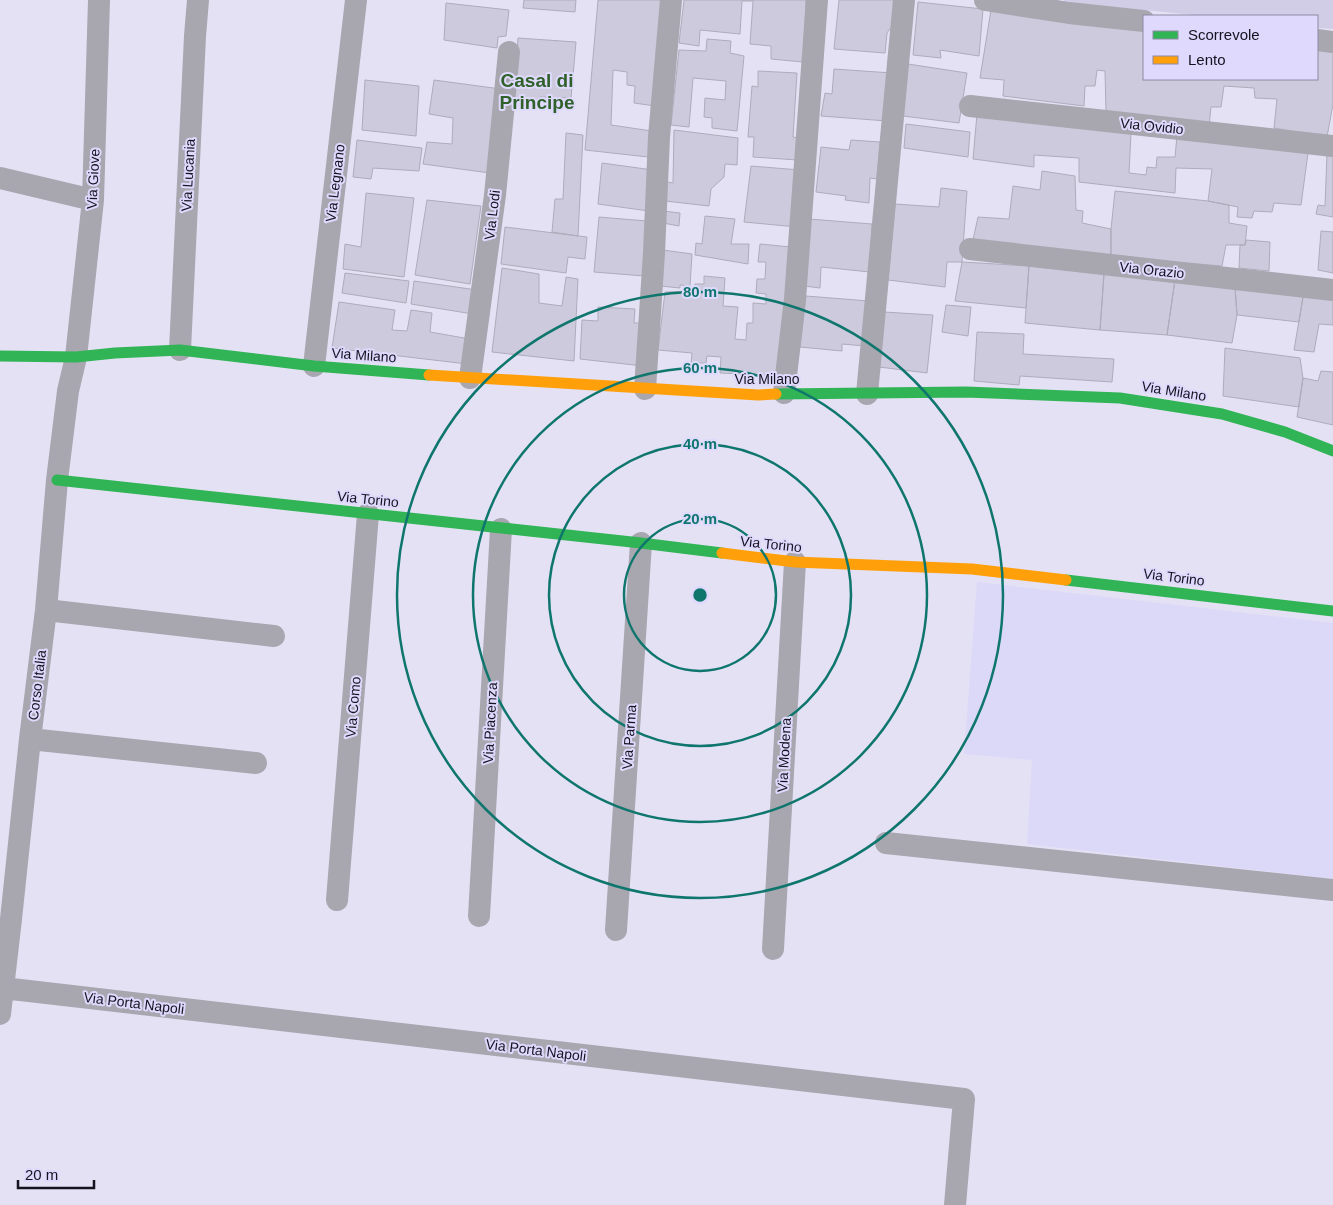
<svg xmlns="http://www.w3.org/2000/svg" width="1333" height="1205" viewBox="0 0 1333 1205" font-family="Arial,sans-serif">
  <rect width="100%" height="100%" fill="#e4e1f5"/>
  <!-- built -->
  <path fill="#dcd8f8" d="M977,582l356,41v256l-306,-35 5,-84 -68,-6z"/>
  <!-- green -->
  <path fill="#d1cde7" d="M1064,0h269v29l-16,-1v-12h-113l-140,-14z"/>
  <!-- building -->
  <path fill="#cccadc" stroke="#aeacbb" d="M524,0h52l-1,12 -52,-4z
    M598,0h65l-8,106 -21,-3 1,-17 -8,-1v-13l-14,-2 -2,55 41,6 -4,26 -63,-7z
    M684,0h122l-3,62 -32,-3v-13l-21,-2 3,-43h-11l-2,33 -40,-4 -1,16 -20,-3z
    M839,0h60l-2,19 -10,14 -2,20 -51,-4z
    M918,2l65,7 -4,47 -39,-6 1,8 -28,-3z
    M446,3l63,7 -3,26 -8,1 -1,11 -53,-8z
    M991,10l153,21v48h173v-29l16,2v52l-6,33 -53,-9 3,-29 -22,-1 -1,-10 -30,-2 -3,21h-10l-2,19 -103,-15 -1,-40 -8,-1 -2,16h-10l-1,20 -81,-10 1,-16 -24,-2z
    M518,38l58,4 -5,56 -31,-1 -1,6 -25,-3z
    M707,39l24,2 -1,12 14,3 -7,75 -25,-3v-10l-8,-1 1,-19 20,2 1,-19 -33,-3 -4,49 -18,-2 8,-75 27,1z
    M908,64l59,9 -8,50 -56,-7z
    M834,69l58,4 -5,48 -66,-5 4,-23 7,1z
    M758,71l39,2 -4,64 5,1 -1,22 -44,-3 1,-20h-6l4,-51 6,1z
    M365,80l54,6 -3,50 -54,-6z
    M434,80l67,9 -11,84 -67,-9 4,-22 25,2 1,-26 -24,-4z
    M977,114l154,19 -2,40 17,2 1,-8 9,1 1,-11h18l2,-21 131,17 -7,52 -27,-2 -2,9 -18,-1 -2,7 -15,-1 1,-10 -30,-6 4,-32 -36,-1 -1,25 -96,-11v-24l-45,-3v12l-61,-8z
    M906,124l64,8 -2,25 -64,-9z
    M674,130l64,8 -1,27 -12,-1 -1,13 -13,12 -2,17 -44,-5 2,-19 6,1z
    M566,133l17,2 -5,101 -26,-4 3,-33h8z
    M357,140l65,8 -3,23 -46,-3 -2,11 -18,-2z
    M851,140l29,2 -3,37 -7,-1 -1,25 -24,-3 1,-4 -30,-4 5,-45 28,3z
    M1327,153l6,1v63l-17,-3 2,-9 7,1z
    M602,163l51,7 -4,41 -51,-7z
    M751,166l49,4 -3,57 -53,-5z
    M1042,171l33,5 1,34 7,1 -1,12 29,6v28l-138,-17 5,-23 31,2 4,-33 27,4z
    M941,188l26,3 -5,71h-15l-2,25 -57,-7 7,-76 44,3z
    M1115,191l93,10 21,4v18l18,3 -2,19h-19l-4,21 -111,-9v-28z
    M366,193l48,5 -10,79 -61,-8 2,-25 16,3z
    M427,200l54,6 -11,78 -55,-9z
    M663,211l17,2 -1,13 -16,-3z
    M705,216l30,3 -4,25h18l-1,20 -53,-9 1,-12 6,1z
    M599,217l48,4 -3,55 -50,-4z
    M809,219l63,5 -2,48 -49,-5 -1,21 -16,-2z
    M505,227l82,10 -2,22 -17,-2 -2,16 -65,-9z
    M1321,231l12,1v41l-15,-3z
    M1246,240l24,2 -1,29 -30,-3 1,-23h5z
    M760,244l31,3 -11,129 -60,-3 1,-16 -14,-1 -1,7h-15l1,-10 -34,-3 7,-58 27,-1 3,-7h9v-8l21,2 -2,28 15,1 -3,32 11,1 1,-17h6v-20l13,1v-10l-10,-1 1,-14h8l1,-17h-8z
    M663,250l29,4 -2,32 -10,-1v3l-20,-2z
    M962,262l67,4 -3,42 -71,-7z
    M1029,266l75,8 -4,56 -75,-7z
    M502,268l37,6v29l23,3 4,-29 12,2 -4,82 -82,-9z
    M345,273l64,8 -3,22 -64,-10z
    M1104,274l71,6 -8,55 -67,-5z
    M1175,280l60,7 2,28 -5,28 -65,-8z
    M414,281l63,9 -4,24 -62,-10z
    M1235,287l69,4 -5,31 -62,-7z
    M1304,291l29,3v31l-14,-1 -5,28 -20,-2z
    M806,296l63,5 -4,45 -23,-2v7l-42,-4z
    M339,302l56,8 -3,20 15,1 4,-21 21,3 -2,19 40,7 -3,25 -135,-16z
    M946,305l25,2 -3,29 -26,-4z
    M598,307l37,2 -1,14h10l-1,43 -63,-7 2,-39 16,1z
    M884,312l49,3 -6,58 -48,-6z
    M977,332l47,2 -1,20 91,5 -2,23 -92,-6 -1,9 -45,-4z
    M1225,348l75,10 3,20 -4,29 -76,-11z
    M1321,371l12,1v53l-36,-8 6,-39 15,3z"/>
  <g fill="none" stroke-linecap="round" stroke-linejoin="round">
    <!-- street -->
    <path stroke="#a8a6af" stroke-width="22" d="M985,0l84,13 75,8
      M1317,40l16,2
      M970,106l363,40
      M0,178l93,22
      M970,249l363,41
      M180,350l15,-314 3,-36
      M314,366l42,-366
      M470,378l25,-183 14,-143
      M645,389l9,-136 5,-116 12,-137
      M784,393l11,-94 22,-299
      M867,394l37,-394
      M46,610l228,26
      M30,739l226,24
      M886,843l447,47
      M337,900l31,-386
      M479,916l22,-387
      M616,930l25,-387
      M773,949l22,-387
      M3,988l961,111 -9,106
      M0,1014l11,-95 19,-180 16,-129 11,-130 11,-89 8,-34 17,-157 6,-200"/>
    <!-- fast -->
    <path stroke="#30b455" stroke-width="11" d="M0,356l76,1 39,-4 65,-3 134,16 115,9
      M776,394l190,-2 154,6 102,16 63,18 48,19
      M57,480l584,63 81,10
      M1066,580l267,31"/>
    <!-- slow -->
    <path stroke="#ff9f0a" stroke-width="11" d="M429,375l329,20 18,-1
      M722,553l73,9 177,7 94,11"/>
  </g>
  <!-- distance rings -->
  <g fill="none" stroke="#0f766e" stroke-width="2.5">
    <circle cx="700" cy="595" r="76"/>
    <circle cx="700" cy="595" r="151"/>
    <circle cx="700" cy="595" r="227"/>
    <circle cx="700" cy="595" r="303"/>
  </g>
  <g text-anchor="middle" stroke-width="4" stroke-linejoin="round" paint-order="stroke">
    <!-- street labels -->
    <g font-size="14" fill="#15131f" stroke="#ded9fd">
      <text transform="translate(1152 126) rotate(6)" y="5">Via Ovidio</text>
      <text transform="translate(188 175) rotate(-87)" y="5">Via Lucania</text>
      <text transform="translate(93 179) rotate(-87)" y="5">Via Giove</text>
      <text transform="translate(335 183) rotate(-83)" y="5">Via Legnano</text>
      <text transform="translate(492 215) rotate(-83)" y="5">Via Lodi</text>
      <text transform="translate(1152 270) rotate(6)" y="5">Via Orazio</text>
      <text transform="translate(364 355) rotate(4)" y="5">Via Milano</text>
      <text x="767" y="384">Via Milano</text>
      <text transform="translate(1174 391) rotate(9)" y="5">Via Milano</text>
      <text transform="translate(368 499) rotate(6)" y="5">Via Torino</text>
      <text transform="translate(771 544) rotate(6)" y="5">Via Torino</text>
      <text transform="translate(1174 577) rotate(7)" y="5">Via Torino</text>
      <text transform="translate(37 685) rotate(-83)" y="5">Corso Italia</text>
      <text transform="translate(353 707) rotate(-85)" y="5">Via Como</text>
      <text transform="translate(490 723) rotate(-87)" y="5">Via Piacenza</text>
      <text transform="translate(629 737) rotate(-86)" y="5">Via Parma</text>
      <text transform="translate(784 755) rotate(-87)" y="5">Via Modena</text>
      <text transform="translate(134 1003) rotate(7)" y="5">Via Porta Napoli</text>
      <text transform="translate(536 1050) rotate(7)" y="5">Via Porta Napoli</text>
    </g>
    <!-- district labels -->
    <g font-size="19" font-weight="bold" fill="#30612a" stroke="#ded9fd">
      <text x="537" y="87">Casal di<tspan x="537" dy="22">Principe</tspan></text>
    </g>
  </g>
  <circle cx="700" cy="595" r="8" fill="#0f766e" stroke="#ded9fd" stroke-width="2.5"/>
  <g font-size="15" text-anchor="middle" font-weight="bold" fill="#0f766e" stroke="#ded9fd" stroke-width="4" stroke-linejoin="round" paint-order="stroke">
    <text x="700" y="297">80 m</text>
    <text x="700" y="373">60 m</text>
    <text x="700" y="449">40 m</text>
    <text x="700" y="524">20 m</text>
  </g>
  <!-- legend -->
  <rect x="1143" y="15" width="175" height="65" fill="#ded9fd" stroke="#8e8aa4"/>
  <rect x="1153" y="31" width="25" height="8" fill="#30b455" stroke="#8e8aa4"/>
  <text x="1188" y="40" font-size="15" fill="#15131f">Scorrevole</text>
  <rect x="1153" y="56" width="25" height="8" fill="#ff9f0a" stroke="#8e8aa4"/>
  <text x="1188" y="65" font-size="15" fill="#15131f">Lento</text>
  <!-- scale -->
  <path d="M18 1180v8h76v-8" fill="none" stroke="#15131f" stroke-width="2.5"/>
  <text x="25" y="1180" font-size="15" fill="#15131f" stroke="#ded9fd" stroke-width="4" paint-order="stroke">20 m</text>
</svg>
